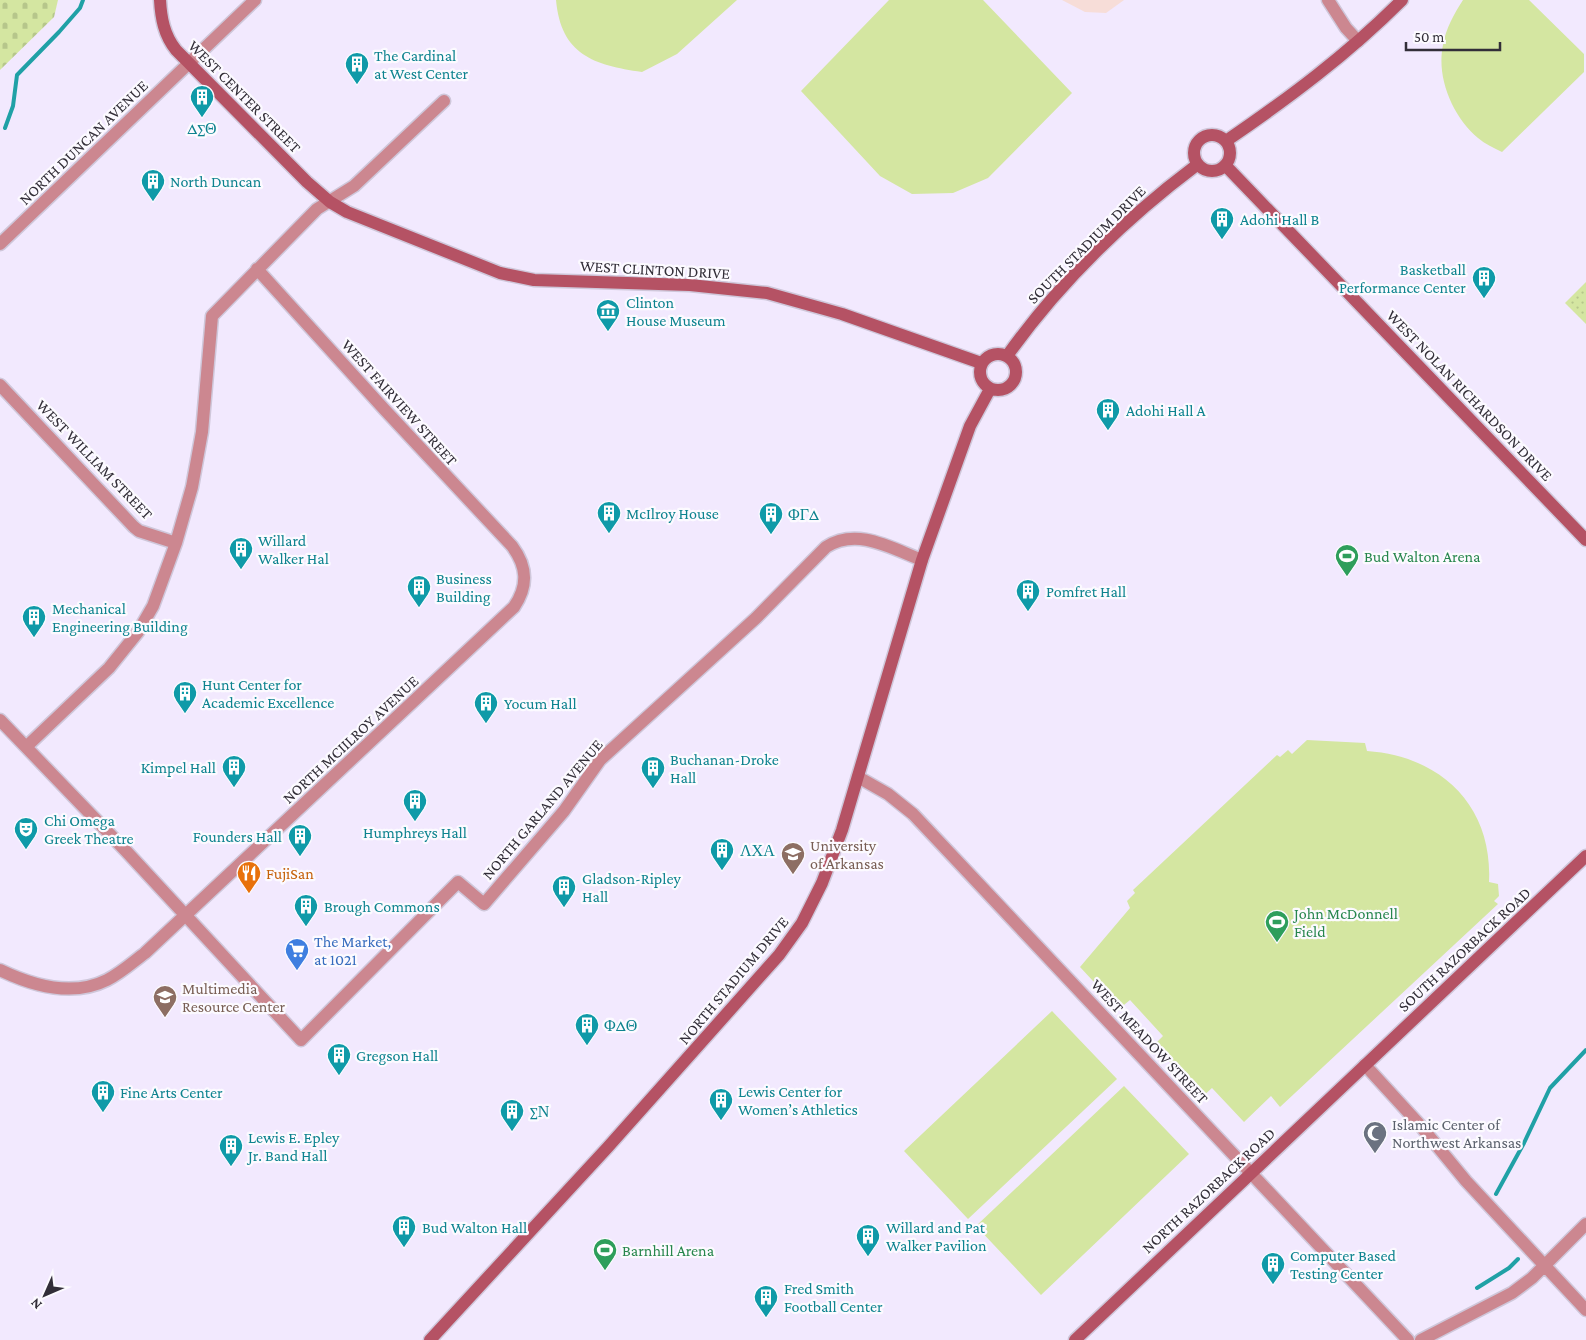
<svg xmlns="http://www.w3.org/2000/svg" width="1586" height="1340" viewBox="0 0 1586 1340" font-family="'Crimson Pro',serif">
  <defs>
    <pattern id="grass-dots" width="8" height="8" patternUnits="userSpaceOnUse" patternTransform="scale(1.25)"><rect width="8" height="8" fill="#d4e6a1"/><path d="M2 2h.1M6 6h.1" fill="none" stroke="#b6c68b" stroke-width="1.8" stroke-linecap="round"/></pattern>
    <pattern id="cemetery-stones" width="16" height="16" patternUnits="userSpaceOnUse" patternTransform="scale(1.25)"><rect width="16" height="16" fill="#d4e6a1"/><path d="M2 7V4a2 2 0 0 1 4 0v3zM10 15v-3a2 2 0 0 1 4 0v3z" fill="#b6c68b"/></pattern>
  </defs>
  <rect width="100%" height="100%" fill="#f2e9fe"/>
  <!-- commercial -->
  <path fill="#f7ddd8" d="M1062,0h62l-18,13 -21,-1z"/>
  <!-- grass -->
  <path fill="url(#grass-dots)" d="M1586,282v42l-21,-21z"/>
  <!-- cemetery -->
  <path fill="url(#cemetery-stones)" d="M0,0h58l-4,17 -54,53z"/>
  <!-- pitch -->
  <path fill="#d4e6a1" d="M556,0h181l-60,54 -35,18c-48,-7 -81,-17 -86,-72z
    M889,0h94l89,93 -84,85 -35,15 -41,1 -32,-18 -79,-85z
    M1463,0h66l55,54v18l-82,80c-8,-4 -17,-8 -24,-14 -25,-21 -42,-60 -35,-93 3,-17 11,-31 20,-45z
    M1307,740l58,3 2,8c74,5 126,55 122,131l9,2 1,12 -5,5 4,3 -218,203 -9,-11 -27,26 -32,-34 -10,9 -48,-52 9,-9 -33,-36 -11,9 -39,-42 50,-59 -3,-7 8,-8 -2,-3 144,-135 3,2 8,-7 4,4z
    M1052,1011l65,68 -149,140 -64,-68z
    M1124,1086l65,68 -148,141 -65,-69z"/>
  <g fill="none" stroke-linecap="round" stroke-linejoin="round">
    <!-- stream -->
    <path stroke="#20a1a6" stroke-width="4" d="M5,128l8,-22 4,-31 42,-43 21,-24 3,-8
      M1496,1194l28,-51 26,-55 36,-38
      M1477,1288l32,-20 9,-9"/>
    <!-- street casing -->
    <g stroke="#cfc7da" stroke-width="15">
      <path id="street" d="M1328,0l18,28 12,13
        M0,244l255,-244
        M0,385l134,142 5,4 37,12
        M0,720l126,131 175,189 157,-158 26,22 80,-93 36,-51 156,-142 70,-71c31,-20 65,1 96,13
        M26,747l83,-79 29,-36 15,-26 23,-63 16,-56 10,-55 10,-116 105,-107 37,-23 90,-85
        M858,777l30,17 25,20 495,526
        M0,970c33,16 73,27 107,10 14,-7 26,-18 38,-27l369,-346c15,-22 13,-41 -2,-61l-128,-137 -127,-140
        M1365,1065l54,59 47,57 120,129
        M1421,1340l91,-47 20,-15 54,-54"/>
    </g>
    <!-- secondary casing -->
    <g stroke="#cfc7da" stroke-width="15">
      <path id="secondary" d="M160,0c1,18 4,35 16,50l131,132 23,20 17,10 153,61 34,7 156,5 77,8 75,21 139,49
        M1194 153a18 18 0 1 1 36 0a18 18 0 1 1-36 0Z
        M1226,141c63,-43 122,-87 176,-141
        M1225,165l361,375
        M980 372a18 18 0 1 1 36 0a18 18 0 1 1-36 0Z
        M1007,356c52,-73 119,-138 191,-192
        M430,1340l178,-193 171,-192 23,-32 20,-40 20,-53 80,-270 48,-134 20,-37
        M1075,1340l511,-484"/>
    </g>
    <!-- street -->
    <use href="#street" stroke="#cc8790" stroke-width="12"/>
    <!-- secondary -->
    <use href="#secondary" stroke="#b55264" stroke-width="12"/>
  </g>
  <!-- icons -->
  <defs>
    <g id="building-pin" transform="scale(1.25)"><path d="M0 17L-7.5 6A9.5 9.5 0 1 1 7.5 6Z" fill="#0f9aa8" stroke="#fcfaff"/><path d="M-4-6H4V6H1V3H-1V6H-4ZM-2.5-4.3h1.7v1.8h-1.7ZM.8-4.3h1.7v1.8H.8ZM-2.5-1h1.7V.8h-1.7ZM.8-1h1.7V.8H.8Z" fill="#fff"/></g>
    <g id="museum-pin" transform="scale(1.25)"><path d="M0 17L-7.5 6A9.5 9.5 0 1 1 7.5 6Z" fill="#0f9aa8" stroke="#fcfaff"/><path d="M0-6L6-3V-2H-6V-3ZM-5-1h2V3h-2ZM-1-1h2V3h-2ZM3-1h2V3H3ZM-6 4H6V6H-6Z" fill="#fff"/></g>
    <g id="stadium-pin" transform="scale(1.25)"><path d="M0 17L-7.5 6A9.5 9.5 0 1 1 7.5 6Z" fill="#2e9e5b" stroke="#fcfaff"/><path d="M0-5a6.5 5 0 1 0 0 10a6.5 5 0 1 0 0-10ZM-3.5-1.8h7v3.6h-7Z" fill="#fff"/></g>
    <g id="theatre-pin" transform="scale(1.25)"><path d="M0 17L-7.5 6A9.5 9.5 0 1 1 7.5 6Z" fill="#0f9aa8" stroke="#fcfaff"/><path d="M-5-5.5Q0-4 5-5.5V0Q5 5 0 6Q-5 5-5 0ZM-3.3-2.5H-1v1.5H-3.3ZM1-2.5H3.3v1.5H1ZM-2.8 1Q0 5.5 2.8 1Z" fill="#fff"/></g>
    <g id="university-pin" transform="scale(1.25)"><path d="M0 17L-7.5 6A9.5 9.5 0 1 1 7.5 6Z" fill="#8d6e63" stroke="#fcfaff"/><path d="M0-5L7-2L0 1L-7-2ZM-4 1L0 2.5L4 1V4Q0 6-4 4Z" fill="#fff"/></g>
    <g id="restaurant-pin" transform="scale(1.25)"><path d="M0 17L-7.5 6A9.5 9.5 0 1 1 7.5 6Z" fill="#e8710a" stroke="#fcfaff"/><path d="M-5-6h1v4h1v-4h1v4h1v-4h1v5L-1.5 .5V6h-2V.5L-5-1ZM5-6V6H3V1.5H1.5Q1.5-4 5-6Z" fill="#fff"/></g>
    <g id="supermarket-pin" transform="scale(1.25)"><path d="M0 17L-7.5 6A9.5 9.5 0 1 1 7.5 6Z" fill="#3f7fe0" stroke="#fcfaff"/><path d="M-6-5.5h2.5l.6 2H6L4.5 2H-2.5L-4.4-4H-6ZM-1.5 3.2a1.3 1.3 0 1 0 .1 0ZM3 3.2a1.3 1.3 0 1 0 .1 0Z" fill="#fff"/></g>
    <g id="mosque-pin" transform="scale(1.25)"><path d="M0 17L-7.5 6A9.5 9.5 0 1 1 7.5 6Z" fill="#6b7280" stroke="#fcfaff"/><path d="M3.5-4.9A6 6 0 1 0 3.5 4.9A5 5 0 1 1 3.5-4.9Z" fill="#fff"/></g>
  </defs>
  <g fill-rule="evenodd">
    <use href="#building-pin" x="357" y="64"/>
    <use href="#building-pin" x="202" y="97"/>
    <use href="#building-pin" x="153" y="181"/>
    <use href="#building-pin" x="1222" y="219"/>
    <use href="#building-pin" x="1484" y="278"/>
    <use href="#museum-pin" x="608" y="311"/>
    <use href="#building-pin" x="1108" y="410"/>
    <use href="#building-pin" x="609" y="513"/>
    <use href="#building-pin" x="771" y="514"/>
    <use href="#building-pin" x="241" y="549"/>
    <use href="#stadium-pin" x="1347" y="556"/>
    <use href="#building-pin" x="419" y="587"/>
    <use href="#building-pin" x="1028" y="591"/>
    <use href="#building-pin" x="34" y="617"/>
    <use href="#building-pin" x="185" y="693"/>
    <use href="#building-pin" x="486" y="703"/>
    <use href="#building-pin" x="234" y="767"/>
    <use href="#building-pin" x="653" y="768"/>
    <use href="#building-pin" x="415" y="801"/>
    <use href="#theatre-pin" x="26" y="829"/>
    <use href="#building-pin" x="300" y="836"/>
    <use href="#building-pin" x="722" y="850"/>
    <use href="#university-pin" x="793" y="854"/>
    <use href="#restaurant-pin" x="249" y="873"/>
    <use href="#building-pin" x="564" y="887"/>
    <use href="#building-pin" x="306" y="906"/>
    <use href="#stadium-pin" x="1277" y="922"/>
    <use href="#supermarket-pin" x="297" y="950"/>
    <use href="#university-pin" x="165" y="997"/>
    <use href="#building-pin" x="587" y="1025"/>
    <use href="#building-pin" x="339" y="1055"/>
    <use href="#building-pin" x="103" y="1092"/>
    <use href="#building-pin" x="721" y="1100"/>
    <use href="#building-pin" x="512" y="1111"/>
    <use href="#mosque-pin" x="1375" y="1133"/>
    <use href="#building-pin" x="231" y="1146"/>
    <use href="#building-pin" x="404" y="1227"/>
    <use href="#building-pin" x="868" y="1236"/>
    <use href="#stadium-pin" x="605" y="1250"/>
    <use href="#building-pin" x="1273" y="1264"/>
    <use href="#building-pin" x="766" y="1297"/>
  </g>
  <g text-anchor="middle" stroke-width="4.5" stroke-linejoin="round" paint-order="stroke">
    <!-- culture labels -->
    <g font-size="16" fill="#0d838f" stroke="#fcfaff" text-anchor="start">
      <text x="374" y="61">The Cardinal<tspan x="374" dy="18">at West Center</tspan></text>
      <text x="202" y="134" text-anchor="middle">ΔΣΘ</text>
      <text x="170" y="187">North Duncan</text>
      <text x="1240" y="225">Adohi Hall B</text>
      <text x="1466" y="275" text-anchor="end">Basketball<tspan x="1466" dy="18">Performance Center</tspan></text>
      <text x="626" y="308">Clinton<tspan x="626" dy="18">House Museum</tspan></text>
      <text x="1126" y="416">Adohi Hall A</text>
      <text x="626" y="519">McIlroy House</text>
      <text x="788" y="520">ΦΓΔ</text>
      <text x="258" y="546">Willard<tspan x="258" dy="18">Walker Hal</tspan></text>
      <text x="436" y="584">Business<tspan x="436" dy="18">Building</tspan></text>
      <text x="1046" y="597">Pomfret Hall</text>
      <text x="52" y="614">Mechanical<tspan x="52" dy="18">Engineering Building</tspan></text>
      <text x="202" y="690">Hunt Center for<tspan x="202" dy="18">Academic Excellence</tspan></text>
      <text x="504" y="709">Yocum Hall</text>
      <text x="670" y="765">Buchanan-Droke<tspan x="670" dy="18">Hall</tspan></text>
      <text x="216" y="773" text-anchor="end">Kimpel Hall</text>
      <text x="44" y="826">Chi Omega<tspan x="44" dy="18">Greek Theatre</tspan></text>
      <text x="415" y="838" text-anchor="middle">Humphreys Hall</text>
      <text x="282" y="842" text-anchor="end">Founders Hall</text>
      <text x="740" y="856">ΛΧΑ</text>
      <text x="582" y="884">Gladson-Ripley<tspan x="582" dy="18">Hall</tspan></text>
      <text x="324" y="912">Brough Commons</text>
      <text x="604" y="1031">ΦΔΘ</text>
      <text x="356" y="1061">Gregson Hall</text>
      <text x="738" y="1097">Lewis Center for<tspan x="738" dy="18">Women’s Athletics</tspan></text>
      <text x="120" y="1098">Fine Arts Center</text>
      <text x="530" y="1117">ΣΝ</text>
      <text x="248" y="1143">Lewis E. Epley<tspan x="248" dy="18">Jr. Band Hall</tspan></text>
      <text x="422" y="1233">Bud Walton Hall</text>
      <text x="886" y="1233">Willard and Pat<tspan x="886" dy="18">Walker Pavilion</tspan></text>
      <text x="1290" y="1261">Computer Based<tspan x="1290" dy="18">Testing Center</tspan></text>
      <text x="784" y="1294">Fred Smith<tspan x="784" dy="18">Football Center</tspan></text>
    </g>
    <!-- street labels -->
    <g font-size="16" fill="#322e38" stroke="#fcfaff">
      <text transform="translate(245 96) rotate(45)" y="6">WEST CENTER STREET</text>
      <text transform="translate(83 142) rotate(-44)" y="6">NORTH DUNCAN AVENUE</text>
      <text transform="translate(1086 244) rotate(-45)" y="6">SOUTH STADIUM DRIVE</text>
      <text transform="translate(655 269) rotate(3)" y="6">WEST CLINTON DRIVE</text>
      <text transform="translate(1470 395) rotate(46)" y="6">WEST NOLAN RICHARDSON DRIVE</text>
      <text transform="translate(400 402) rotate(48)" y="6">WEST FAIRVIEW STREET</text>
      <text transform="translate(95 459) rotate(46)" y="6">WEST WILLIAM STREET</text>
      <text transform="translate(350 739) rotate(-43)" y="6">NORTH MCIILROY AVENUE</text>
      <text transform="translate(542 809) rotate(-50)" y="6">NORTH GARLAND AVENUE</text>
      <text transform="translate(1464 949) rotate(-43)" y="6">SOUTH RAZORBACK ROAD</text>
      <text transform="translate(733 980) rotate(-50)" y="6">NORTH STADIUM DRIVE</text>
      <text transform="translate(1150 1041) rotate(47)" y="6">WEST MEADOW STREET</text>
      <text transform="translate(1208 1190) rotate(-43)" y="6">NORTH RAZORBACK ROAD</text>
    </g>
    <!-- leisure labels -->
    <g font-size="16" fill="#27864d" stroke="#fcfaff" text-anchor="start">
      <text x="1364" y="562">Bud Walton Arena</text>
      <text x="1294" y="919">John McDonnell<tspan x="1294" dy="18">Field</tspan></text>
      <text x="622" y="1256">Barnhill Arena</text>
    </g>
    <!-- education labels -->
    <g font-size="16" fill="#785e54" stroke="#fcfaff" text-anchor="start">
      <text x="810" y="851">University<tspan x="810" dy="18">of Arkansas</tspan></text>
      <text x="182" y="994">Multimedia<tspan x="182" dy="18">Resource Center</tspan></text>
    </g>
    <!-- food labels -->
    <g font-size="16" fill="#c56008" stroke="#fcfaff" text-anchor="start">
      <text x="266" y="879">FujiSan</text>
    </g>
    <!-- shop labels -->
    <g font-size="16" fill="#366cbe" stroke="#fcfaff" text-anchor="start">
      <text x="314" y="947">The Market,<tspan x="314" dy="18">at 1021</tspan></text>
    </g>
    <!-- worship labels -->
    <g font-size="16" fill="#5b616d" stroke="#fcfaff" text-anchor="start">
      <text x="1392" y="1130">Islamic Center of<tspan x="1392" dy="18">Northwest Arkansas</tspan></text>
    </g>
  </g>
  <!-- north arrow -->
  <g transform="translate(45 1295) rotate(225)" stroke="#fcfaff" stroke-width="4" paint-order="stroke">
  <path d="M0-4L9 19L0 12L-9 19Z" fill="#322e38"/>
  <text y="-8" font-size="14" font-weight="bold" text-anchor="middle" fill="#322e38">N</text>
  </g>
  <!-- scale -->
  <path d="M1406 42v8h94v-8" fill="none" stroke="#322e38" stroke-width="2.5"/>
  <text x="1414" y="42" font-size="15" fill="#322e38" stroke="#fcfaff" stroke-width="4" paint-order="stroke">50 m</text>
</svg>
